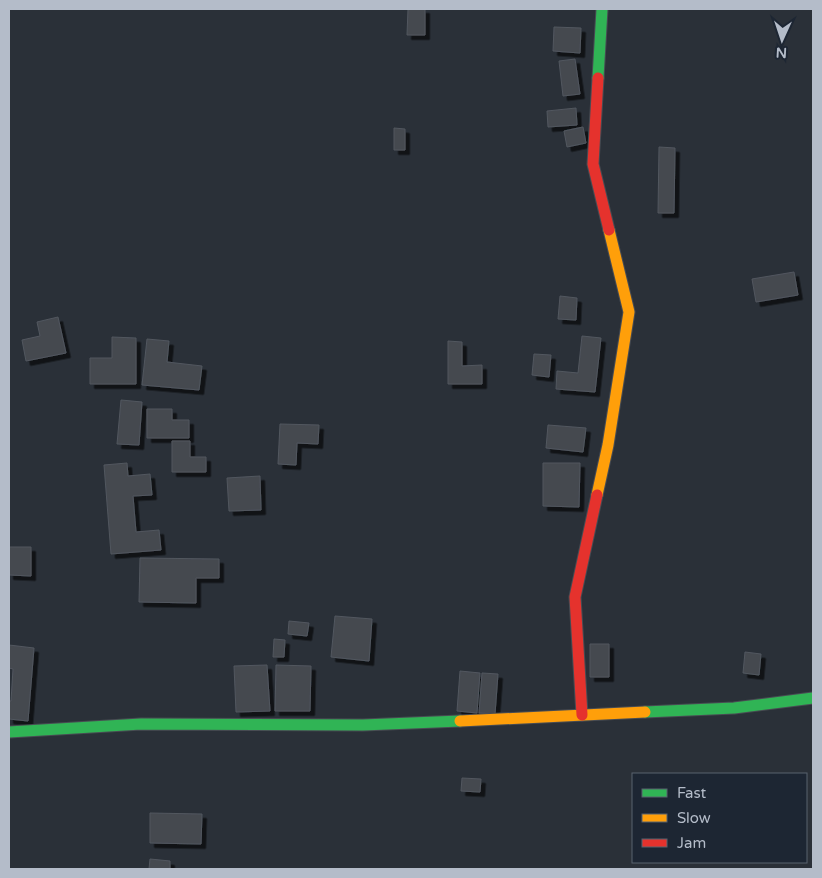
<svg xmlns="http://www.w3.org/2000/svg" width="822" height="878" viewBox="0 0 822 878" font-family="'Varela Round',sans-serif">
  <defs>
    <filter id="shadow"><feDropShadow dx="4.5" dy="4.5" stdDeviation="0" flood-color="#0009"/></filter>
  </defs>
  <rect width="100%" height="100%" fill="#2a3038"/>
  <!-- building -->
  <path fill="#444950" stroke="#52575f" filter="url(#shadow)" d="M408,9h17v26h-18z
    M554,27l27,1 -1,25 -27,-2z
    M575,59l5,35 -17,2 -4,-35z
    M576,108l1,17 -29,2 -1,-16z
    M583,127l3,16 -19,4 -3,-16z
    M394,128l11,1v21h-11z
    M659,147l16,1 -1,65h-16z
    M794,272l4,23 -42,7 -4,-23z
    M560,296l17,2 -1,22 -18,-1z
    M58,317l8,36 -40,8 -4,-21 18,-4 -3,-14z
    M582,336l19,2 -6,54 -39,-3 1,-18 21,2z
    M112,337l24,1v46h-46v-26h22z
    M147,339l22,2 -2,21 35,4 -3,24 -57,-5z
    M448,341l14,1v24l20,-1v19h-34z
    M534,354l17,1 -2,22 -17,-2z
    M121,400l21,2 -3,43 -22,-1z
    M147,409h25v11h17v18h-42z
    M280,424l39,1 -1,19 -21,-1 -1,22 -18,-1z
    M548,425l38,3 -3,24 -37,-4z
    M172,441h18v16h16v15h-34z
    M127,463l1,13 22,-2 2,21 -19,1 3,36 23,-2 2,20 -50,4 -7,-89z
    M543,463h37l-1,44 -36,-1z
    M260,476l1,34 -32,1 -2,-33z
    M9,547h22v29l-22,-1z
    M140,558l79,1v19h-23v25l-57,-1z
    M335,616l37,3 -3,42 -38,-4z
    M289,621l20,2 -2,13 -19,-2z
    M274,639l11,1 -1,17h-11z
    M590,644h19v33h-19z
    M9,645l25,3 -6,73 -19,-2v-18h2l2,-32 -4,-1z
    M745,652l16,2 -2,21 -16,-2z
    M267,665l3,46 -34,1 -2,-46z
    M276,665l35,1 -1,45h-35z
    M460,671l20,2 -3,40 -20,-2z
    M482,673l16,1 -3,40 -16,-1z
    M462,778l19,1 -1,13 -19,-1z
    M150,813l52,1 -1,30 -51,-1z
    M150,859l20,2v8h-21z"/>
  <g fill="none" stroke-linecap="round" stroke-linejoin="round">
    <!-- fast casing -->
    <g stroke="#484c53" stroke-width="13">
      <path id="fast" d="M598,78l4,-69
        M645,712l89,-4 79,-10
        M9,732l132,-8 222,1 97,-4"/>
    </g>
    <!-- slow casing -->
    <g stroke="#484c53" stroke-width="13">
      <path id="slow" d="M597,495l11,-50 21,-133 -20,-82
        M460,721l185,-9"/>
    </g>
    <!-- jam casing -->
    <g stroke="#484c53" stroke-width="13">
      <path id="jam" d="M598,78l-5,86 16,66
        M582,715l-7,-118 22,-102"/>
    </g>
    <!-- fast -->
    <use href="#fast" stroke="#30b455" stroke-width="11"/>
    <!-- slow -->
    <use href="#slow" stroke="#ff9f0a" stroke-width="11"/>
    <!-- jam -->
    <use href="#jam" stroke="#e5322d" stroke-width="11"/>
  </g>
  <!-- border -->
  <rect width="822" height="878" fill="none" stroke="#b4bcc9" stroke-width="20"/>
  <!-- legend -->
  <rect x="632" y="773" width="175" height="90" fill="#1d2633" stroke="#59626f"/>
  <rect x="642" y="789" width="25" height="8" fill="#30b455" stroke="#59626f"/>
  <text x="677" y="798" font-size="15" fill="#b4bcc9">Fast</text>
  <rect x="642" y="814" width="25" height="8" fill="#ff9f0a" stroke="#59626f"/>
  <text x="677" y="823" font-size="15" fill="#b4bcc9">Slow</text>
  <rect x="642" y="839" width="25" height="8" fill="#e5322d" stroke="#59626f"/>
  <text x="677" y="848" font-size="15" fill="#b4bcc9">Jam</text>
  <!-- north arrow -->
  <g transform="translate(782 40) rotate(183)" stroke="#1d2633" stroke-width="4" paint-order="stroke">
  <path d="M0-4L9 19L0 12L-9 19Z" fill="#b4bcc9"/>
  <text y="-8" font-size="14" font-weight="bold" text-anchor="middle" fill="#b4bcc9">N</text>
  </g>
</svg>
